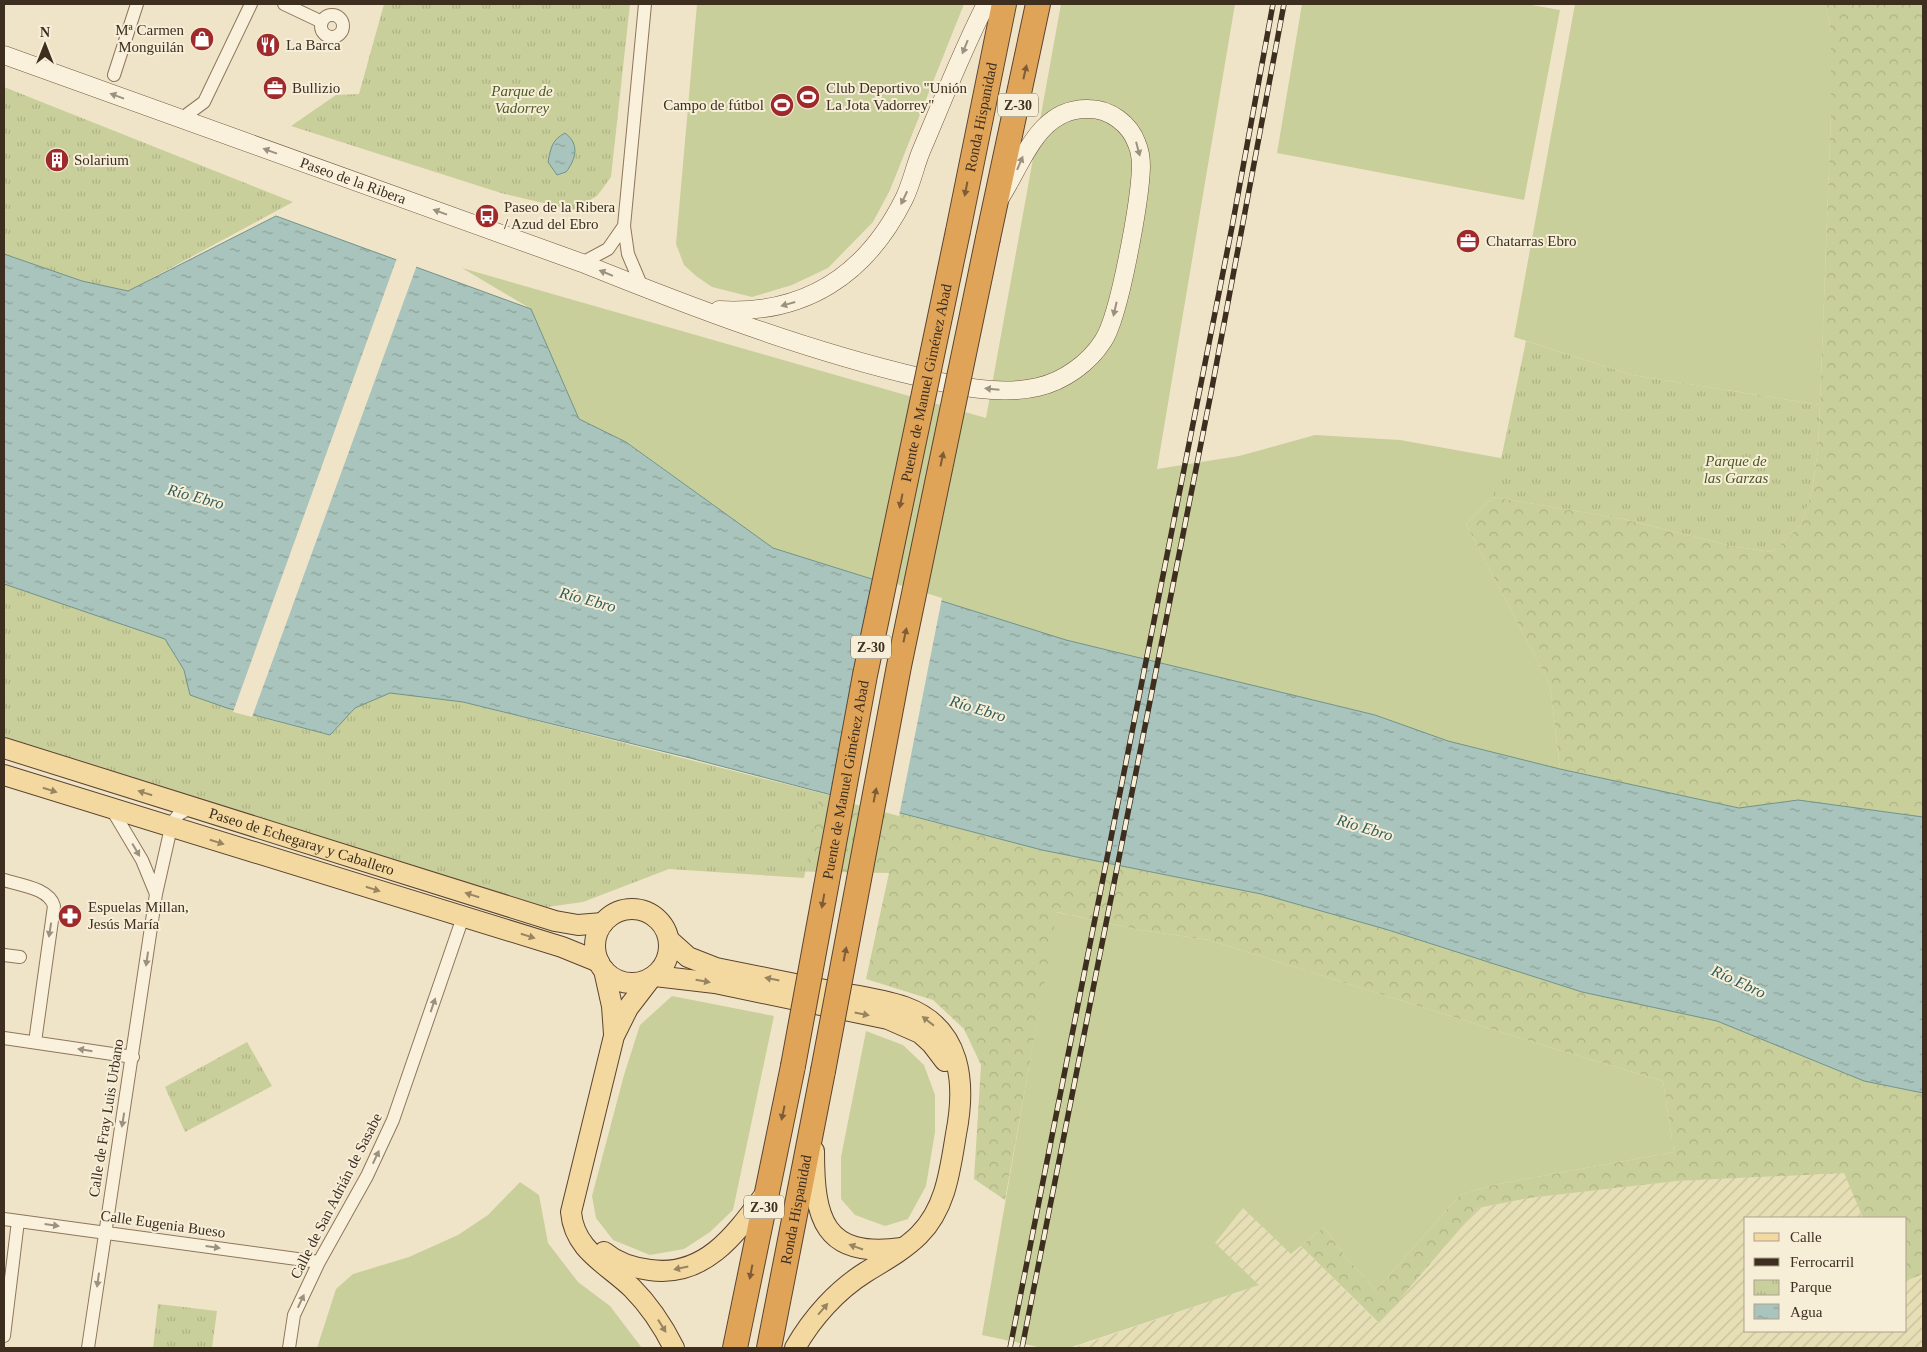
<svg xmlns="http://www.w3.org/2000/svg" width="1927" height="1352" viewBox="0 0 1927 1352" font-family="Georgia,serif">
  <defs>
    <pattern id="farmland-furrows" width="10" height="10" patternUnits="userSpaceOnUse" patternTransform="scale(1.25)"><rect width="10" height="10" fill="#e6deb5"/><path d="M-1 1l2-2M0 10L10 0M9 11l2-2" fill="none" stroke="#c6bf9b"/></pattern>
    <pattern id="forest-crowns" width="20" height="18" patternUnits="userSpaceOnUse" patternTransform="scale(1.25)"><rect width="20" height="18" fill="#c9cf9b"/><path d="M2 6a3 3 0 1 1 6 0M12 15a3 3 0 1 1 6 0" fill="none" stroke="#aeb285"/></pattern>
    <pattern id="park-tufts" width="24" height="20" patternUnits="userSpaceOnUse" patternTransform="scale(1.25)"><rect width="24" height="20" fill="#c9cf9b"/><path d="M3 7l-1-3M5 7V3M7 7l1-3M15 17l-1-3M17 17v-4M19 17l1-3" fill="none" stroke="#aeb285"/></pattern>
    <pattern id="water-ripples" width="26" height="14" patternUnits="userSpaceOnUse" patternTransform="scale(1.25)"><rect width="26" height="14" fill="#a9c4bc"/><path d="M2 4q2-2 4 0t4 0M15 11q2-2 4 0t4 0" fill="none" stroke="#8ba098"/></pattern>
  </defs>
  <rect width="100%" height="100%" fill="#f0e4c8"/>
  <!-- farmland -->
  <path fill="url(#farmland-furrows)" d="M1844,1172l19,46h-117v113h160v-50l17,-7v74h-851l187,-63 -45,-42 29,-35 49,46 9,-8 77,77 100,-115 51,-10 148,-17z"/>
  <!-- grass -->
  <path fill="#c9cf9b" d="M697,4h267l-74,186 -17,32 -45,46 -36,17 -40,12 -40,-10 -16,-11 -12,-11 -8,-21z
    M1061,4h174l-78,465 82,-13 76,-21 85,5 106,19 -13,38 -27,27 84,161 10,84 -112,-28 -73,-26 -309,-75 -293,-92 -146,-106 -48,-23 -48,-110 -69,-41 524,150z
    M1302,4h224l34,6 -36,190 -247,-47z
    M1575,4h251l5,29v82l-11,290 -188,-30 -118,-38z
    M1056,912l84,18 69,10 346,109 108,32 11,71 -181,33 -33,10 -84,95 -28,-30 -24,-33 -33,27 -48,-46 -28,35 44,42 -187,62 -30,1 -60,-13z
    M672,996l102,20 -41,194 -23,22 -26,17 -34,6 -37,-15 -17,-22 -4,-22 32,-121 16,-50z
    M866,1031l37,14 21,20 11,30v37l-9,54 -18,33 -23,7 -30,-11 -14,-16v-42z
    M520,1182l19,13 9,48 30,39 32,24 32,42h-325l19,-59 17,-15 56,-17 49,-22 30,-20z"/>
  <!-- forest -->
  <path fill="url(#forest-crowns)" d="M1826,4h97v813l-125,-17 -59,8 -179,-39 -10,-84 -84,-161 27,-27 130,22 108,27 41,6 29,-27 11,-35 6,-40 2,-45 11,-290v-82z
    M4,584l161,55 632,148 245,63 219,44 124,35 197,63 135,29 147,60 59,12v181l-17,7v-63h-43l-19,-45 -167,8 -148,17 -51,10 -99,115 -78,-77 23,-19 24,33 28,30 84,-95 33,-10 181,-33 -11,-71 -108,-32 -346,-109 -69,-10 -83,-18 -52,288 -31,-21 7,-114 -17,-36 -31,-29 -67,-21 23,-106 -113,-2z"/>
  <!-- park -->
  <path fill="url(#park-tufts)" d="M384,4h246l-19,173 -14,19 -24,14 -72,-17 -210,-67 45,-31 23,-1z
    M4,87l289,115 -165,89 -46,-10 -78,-27z
    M1526,341l106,34 188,30 -2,45 -6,40 -11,35 -29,27 -41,-6 -108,-27 -130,-22z
    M4,584l161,55 19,31 6,25c46,16 93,29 140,40l25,-27 35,-15 73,9 357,91 -16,85 -135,-9 -86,33 -36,5 -543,-169z
    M247,1042l25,44 -87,46 -20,-45z
    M158,1304l59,7 -5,37h-59z"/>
  <!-- water -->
  <path fill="url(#water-ripples)" stroke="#6f938a" d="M565,133c15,11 11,26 1,39l-9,3 -9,-13c3,-15 4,-22 17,-29z
    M276,216l255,93 48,110 47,23 147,106 293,92 309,75 73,26 112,28 179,39 59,-8 125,17v276l-59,-12 -147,-60 -135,-29 -197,-63 -124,-35 -219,-44 -352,-92 -227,-56 -73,-9 -35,15 -25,27 -103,-27 -37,-13 -6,-25 -19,-31 -161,-55v-330l78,27 46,10z"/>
  <!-- pier -->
  <path fill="#f0e4c8" d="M397,258l20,7 -165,452 -19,-5z
    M874,577l68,21 -43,218 -68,-18z"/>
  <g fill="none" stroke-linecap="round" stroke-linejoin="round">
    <!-- street casing -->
    <g stroke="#8d765c" stroke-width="14">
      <path id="street" d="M284,4l38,18
        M321 26a11 11 0 1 1 22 0a11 11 0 1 1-22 0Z
        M114,75l23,-71
        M181,119l23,-17 47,-98
        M582,263l26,-14 16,-23
        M642,287l-14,-33 -4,-28 21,-222
        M111,808l31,52 14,34
        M4,880c15,5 45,8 50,26l-19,136
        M4,955l16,2
        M4,1038l129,19
        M4,1219l315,43
        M4,1336l14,-115
        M88,1348l68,-454 16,-71 7,-9 13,-7
        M289,1348l5,-33 25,-53 48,-86 26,-56 70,-203"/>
    </g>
    <!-- secondary casing -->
    <g stroke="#6f573f" stroke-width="19">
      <g id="secondary">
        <path id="s1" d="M4,55l578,208c109,44 222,87 337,114 37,9 81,19 119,10 26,-6 51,-24 65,-46 17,-25 37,-142 38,-174 0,-8 -1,-16 -4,-23 -7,-20 -27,-35 -48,-35 -51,-2 -66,54 -89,89"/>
        <path d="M719,310c86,5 147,-35 185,-111 8,-16 11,-34 18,-50 21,-49 40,-98 64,-145"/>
      </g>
    </g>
    <!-- primary casing -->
    <g stroke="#5b4430" stroke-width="22">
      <g id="primary">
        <path id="s2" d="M4,748l551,173 23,4 25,-2"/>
        <path d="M4,775l558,172 37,15"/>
        <circle cx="632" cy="946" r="37"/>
        <path d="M669,940l19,17 28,11c40,8 79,16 119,24 23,4 48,7 70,15 57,21 61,76 51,127 -6,36 -10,74 -37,101 -15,15 -35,26 -53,37 -29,18 -54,46 -71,76"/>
        <path d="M604,970l8,36 2,28"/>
        <path d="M655,976l60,7 173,36 32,14 12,11 13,17"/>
        <path d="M651,978l-23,30 -14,28 -43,176c3,38 36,52 61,76 18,18 31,38 42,60"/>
        <path d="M814,1151c0,67 9,108 88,97"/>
        <path d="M604,1252c13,11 29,16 46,18 56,8 87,-38 116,-77"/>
      </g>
    </g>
    <!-- highway casing -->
    <g stroke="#5b4430" stroke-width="26">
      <g id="highway">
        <path id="s3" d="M958,231l46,-227"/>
        <path d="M988,238l50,-234"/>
        <path d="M735,1348l58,-282"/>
        <path id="s4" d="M769,1348l54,-277"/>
      </g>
    </g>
    <!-- street -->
    <use href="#street" stroke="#faf1dc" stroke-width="12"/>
    <!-- secondary -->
    <use href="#secondary" stroke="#faf1dc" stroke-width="18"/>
    <!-- primary -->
    <use href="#primary" stroke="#f3d9a0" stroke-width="20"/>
    <!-- highway -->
    <use href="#highway" stroke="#e0a458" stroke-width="24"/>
    <!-- rail casing -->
    <g stroke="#3d2e20" stroke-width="5.5">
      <path id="rail" d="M1010,1348l222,-1121 41,-223
        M1022,1348l189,-955 73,-389"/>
    </g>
    <!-- rail -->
    <use href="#rail" stroke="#f7eed8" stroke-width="4" stroke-dasharray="11" stroke-linecap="butt"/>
    <!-- highway-bridge casing -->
    <g stroke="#5b4430" stroke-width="26" stroke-linecap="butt">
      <g id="highway-bridge">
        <path id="s5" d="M793,1066l72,-391 93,-444"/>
        <path d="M823,1071l76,-405 89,-428"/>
      </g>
    </g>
    <!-- highway-bridge -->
    <use href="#highway-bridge" stroke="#e0a458" stroke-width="24"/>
  </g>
  <!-- one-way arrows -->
  <defs><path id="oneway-solid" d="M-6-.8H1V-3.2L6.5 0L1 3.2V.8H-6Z" transform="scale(1.25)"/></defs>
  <g fill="#9c907e">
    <use href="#oneway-solid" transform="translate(965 47) rotate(112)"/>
    <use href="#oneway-solid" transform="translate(117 96) rotate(-160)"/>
    <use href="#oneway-solid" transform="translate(1138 149) rotate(75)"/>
    <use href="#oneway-solid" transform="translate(270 151) rotate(-160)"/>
    <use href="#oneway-solid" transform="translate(1020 163) rotate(-67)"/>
    <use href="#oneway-solid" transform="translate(904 198) rotate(115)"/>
    <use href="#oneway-solid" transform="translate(440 212) rotate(-160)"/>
    <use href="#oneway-solid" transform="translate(606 273) rotate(-158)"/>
    <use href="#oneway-solid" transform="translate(788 304) rotate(164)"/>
    <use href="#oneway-solid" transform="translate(1115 309) rotate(103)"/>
    <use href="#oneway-solid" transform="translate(992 389) rotate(-175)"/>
    <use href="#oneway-solid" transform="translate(136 850) rotate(60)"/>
    <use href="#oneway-solid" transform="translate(50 930) rotate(99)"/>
    <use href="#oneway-solid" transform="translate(147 959) rotate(98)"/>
    <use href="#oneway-solid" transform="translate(433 1005) rotate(-71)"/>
    <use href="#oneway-solid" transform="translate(85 1050) rotate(-171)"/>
    <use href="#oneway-solid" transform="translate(123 1120) rotate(99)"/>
    <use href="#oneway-solid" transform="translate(376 1157) rotate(-65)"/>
    <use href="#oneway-solid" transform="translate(52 1225) rotate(8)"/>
    <use href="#oneway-solid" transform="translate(213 1247) rotate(8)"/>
    <use href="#oneway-solid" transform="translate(98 1280) rotate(98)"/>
    <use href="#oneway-solid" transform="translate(301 1301) rotate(-65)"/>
  </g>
  <g fill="#7e5d36">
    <use href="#oneway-solid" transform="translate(1025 72) rotate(-77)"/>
    <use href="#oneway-solid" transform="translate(966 189) rotate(101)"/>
    <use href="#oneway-solid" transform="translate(942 459) rotate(-78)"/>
    <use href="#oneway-solid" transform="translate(901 501) rotate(102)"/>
    <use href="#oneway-solid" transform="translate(905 635) rotate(-78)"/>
    <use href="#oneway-solid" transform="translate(875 795) rotate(-79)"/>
    <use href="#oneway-solid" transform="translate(823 901) rotate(100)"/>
    <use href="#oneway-solid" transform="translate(845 954) rotate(-79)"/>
    <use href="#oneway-solid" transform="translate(783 1113) rotate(102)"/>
    <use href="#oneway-solid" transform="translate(751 1272) rotate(101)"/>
  </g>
  <g fill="#988460">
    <use href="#oneway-solid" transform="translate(50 790) rotate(17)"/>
    <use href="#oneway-solid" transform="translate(145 793) rotate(-163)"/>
    <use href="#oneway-solid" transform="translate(217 842) rotate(17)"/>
    <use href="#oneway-solid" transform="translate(373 889) rotate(17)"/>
    <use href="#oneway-solid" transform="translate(472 895) rotate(-163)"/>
    <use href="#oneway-solid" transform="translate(528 936) rotate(17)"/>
    <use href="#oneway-solid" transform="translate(772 979) rotate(-169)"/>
    <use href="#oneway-solid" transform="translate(703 981) rotate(10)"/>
    <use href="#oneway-solid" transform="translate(862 1014) rotate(11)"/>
    <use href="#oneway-solid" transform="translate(928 1021) rotate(-142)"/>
    <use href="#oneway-solid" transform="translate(856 1247) rotate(-161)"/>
    <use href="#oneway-solid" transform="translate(681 1268) rotate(168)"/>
    <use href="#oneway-solid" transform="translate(823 1309) rotate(-49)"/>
    <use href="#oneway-solid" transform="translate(662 1326) rotate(58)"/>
  </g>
  <!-- icons -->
  <defs>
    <g id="shop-disc" transform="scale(1.25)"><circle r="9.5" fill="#9e2a2b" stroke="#f7eed8"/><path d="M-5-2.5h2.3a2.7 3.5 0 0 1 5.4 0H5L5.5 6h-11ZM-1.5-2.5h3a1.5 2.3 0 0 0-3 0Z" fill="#fff"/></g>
    <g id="restaurant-disc" transform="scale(1.25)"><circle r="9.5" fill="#9e2a2b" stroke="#f7eed8"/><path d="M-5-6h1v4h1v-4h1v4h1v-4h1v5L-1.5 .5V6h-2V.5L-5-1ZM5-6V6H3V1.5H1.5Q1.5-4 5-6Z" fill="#fff"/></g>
    <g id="office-disc" transform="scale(1.25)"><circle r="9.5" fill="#9e2a2b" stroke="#f7eed8"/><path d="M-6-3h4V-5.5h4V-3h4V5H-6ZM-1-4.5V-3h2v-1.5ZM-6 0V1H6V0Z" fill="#fff"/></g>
    <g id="stadium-disc" transform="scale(1.25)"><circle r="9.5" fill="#9e2a2b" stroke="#f7eed8"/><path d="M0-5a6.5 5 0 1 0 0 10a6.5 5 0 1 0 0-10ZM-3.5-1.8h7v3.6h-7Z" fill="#fff"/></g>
    <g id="building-disc" transform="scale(1.25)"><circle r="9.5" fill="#9e2a2b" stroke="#f7eed8"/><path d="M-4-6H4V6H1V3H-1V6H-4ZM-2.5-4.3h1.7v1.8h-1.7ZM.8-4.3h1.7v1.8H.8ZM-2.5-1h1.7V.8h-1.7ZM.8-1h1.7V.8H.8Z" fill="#fff"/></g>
    <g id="bus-disc" transform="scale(1.25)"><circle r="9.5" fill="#9e2a2b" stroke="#f7eed8"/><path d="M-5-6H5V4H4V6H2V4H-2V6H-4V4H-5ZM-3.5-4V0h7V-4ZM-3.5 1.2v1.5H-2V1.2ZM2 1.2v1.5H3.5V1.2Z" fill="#fff"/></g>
    <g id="pharmacy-disc" transform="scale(1.25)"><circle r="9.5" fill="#9e2a2b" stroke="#f7eed8"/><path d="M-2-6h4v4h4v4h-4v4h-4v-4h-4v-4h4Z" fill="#fff"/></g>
  </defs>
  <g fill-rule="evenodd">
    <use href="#shop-disc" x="202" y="39"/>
    <use href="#restaurant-disc" x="268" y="45"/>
    <use href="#office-disc" x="275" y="88"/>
    <use href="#stadium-disc" x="808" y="97"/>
    <use href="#stadium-disc" x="782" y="105"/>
    <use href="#building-disc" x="57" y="160"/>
    <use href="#bus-disc" x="487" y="216"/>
    <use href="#office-disc" x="1468" y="241"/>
    <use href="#pharmacy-disc" x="70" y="916"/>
  </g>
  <g text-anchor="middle" stroke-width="4" stroke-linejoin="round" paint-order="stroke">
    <!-- shield labels -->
    <g fill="#f7eed8" stroke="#756857" stroke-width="1">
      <rect x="998" y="93.5" width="40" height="23" rx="4"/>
      <rect x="851" y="635.5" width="40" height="23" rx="4"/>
      <rect x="744" y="1195.5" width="40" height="23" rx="4"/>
    </g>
    <g font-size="14" font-weight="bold" fill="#3d2e20">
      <text x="1018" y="110">Z-30</text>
      <text x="871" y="652">Z-30</text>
      <text x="764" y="1212">Z-30</text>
    </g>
    <!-- poi labels -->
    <g font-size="15" fill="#3d2e20" stroke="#f7eed8" text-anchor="start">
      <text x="184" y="35" text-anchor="end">Mª Carmen<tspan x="184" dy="17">Monguilán</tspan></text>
      <text x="286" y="50">La Barca</text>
      <text x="292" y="93">Bullizio</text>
      <text x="826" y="93">Club Deportivo "Unión<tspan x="826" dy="17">La Jota Vadorrey"</tspan></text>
      <text x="764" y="110" text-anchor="end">Campo de fútbol</text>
      <text x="74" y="165">Solarium</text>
      <text x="504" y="212">Paseo de la Ribera<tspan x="504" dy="17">/ Azud del Ebro</tspan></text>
      <text x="1486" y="246">Chatarras Ebro</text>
      <text x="88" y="912">Espuelas Millan,<tspan x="88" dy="17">Jesús María</tspan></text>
    </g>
    <!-- park labels -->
    <g font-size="15" font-style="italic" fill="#4d5a26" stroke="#f7eed8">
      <text x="522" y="96">Parque de<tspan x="522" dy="17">Vadorrey</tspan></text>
      <text x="1736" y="466">Parque de<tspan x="1736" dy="17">las Garzas</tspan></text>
    </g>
    <!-- street labels -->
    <g font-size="15" fill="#3d2e20" stroke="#f7eed8">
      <text dy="5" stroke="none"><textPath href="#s3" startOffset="116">Ronda Hispanidad</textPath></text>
      <text dy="5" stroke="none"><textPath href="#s1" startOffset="371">Paseo de la Ribera</textPath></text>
      <text dy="5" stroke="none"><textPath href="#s5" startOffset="696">Puente de Manuel Giménez Abad</textPath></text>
      <text dy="5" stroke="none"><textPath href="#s5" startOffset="291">Puente de Manuel Giménez Abad</textPath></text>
      <text dy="5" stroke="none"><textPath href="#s2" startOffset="312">Paseo de Echegaray y Caballero</textPath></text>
      <text transform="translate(106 1118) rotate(-81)" y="5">Calle de Fray Luis Urbano</text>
      <text transform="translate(336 1196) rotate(-63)" y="5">Calle de San Adrián de Sasabe</text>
      <text dy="5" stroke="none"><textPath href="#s4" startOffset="141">Ronda Hispanidad</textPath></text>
      <text transform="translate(163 1224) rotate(8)" y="5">Calle Eugenia Bueso</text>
    </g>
    <!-- water labels -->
    <g font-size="16" font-style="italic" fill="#2f5d5a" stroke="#f7eed8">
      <text transform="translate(196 496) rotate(15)" y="6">Río Ebro</text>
      <text transform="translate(588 599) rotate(15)" y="6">Río Ebro</text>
      <text transform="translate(978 708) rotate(17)" y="6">Río Ebro</text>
      <text transform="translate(1365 827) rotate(17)" y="6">Río Ebro</text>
      <text transform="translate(1739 981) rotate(25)" y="6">Río Ebro</text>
    </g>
  </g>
  <!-- border -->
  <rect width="1927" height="1352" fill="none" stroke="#3d2e20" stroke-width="10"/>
  <!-- legend -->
  <rect x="1744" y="1217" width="162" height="115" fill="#f7eed8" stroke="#ada18e"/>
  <rect x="1754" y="1233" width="25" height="8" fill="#f3d9a0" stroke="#ada18e"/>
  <text x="1790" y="1242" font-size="15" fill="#3d2e20">Calle</text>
  <rect x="1754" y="1258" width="25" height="8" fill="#3d2e20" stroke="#ada18e"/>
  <text x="1790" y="1267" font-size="15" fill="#3d2e20">Ferrocarril</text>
  <rect x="1754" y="1280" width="25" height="15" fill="url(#park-tufts)" stroke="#ada18e"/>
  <text x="1790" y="1292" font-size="15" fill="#3d2e20">Parque</text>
  <rect x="1754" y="1304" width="25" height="15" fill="url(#water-ripples)" stroke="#ada18e"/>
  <text x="1790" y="1317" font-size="15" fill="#3d2e20">Agua</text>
  <!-- north arrow -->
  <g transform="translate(45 45)" stroke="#f7eed8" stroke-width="4" paint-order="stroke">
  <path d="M0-4L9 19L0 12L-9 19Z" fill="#3d2e20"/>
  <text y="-8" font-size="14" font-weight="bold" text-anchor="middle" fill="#3d2e20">N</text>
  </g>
</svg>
